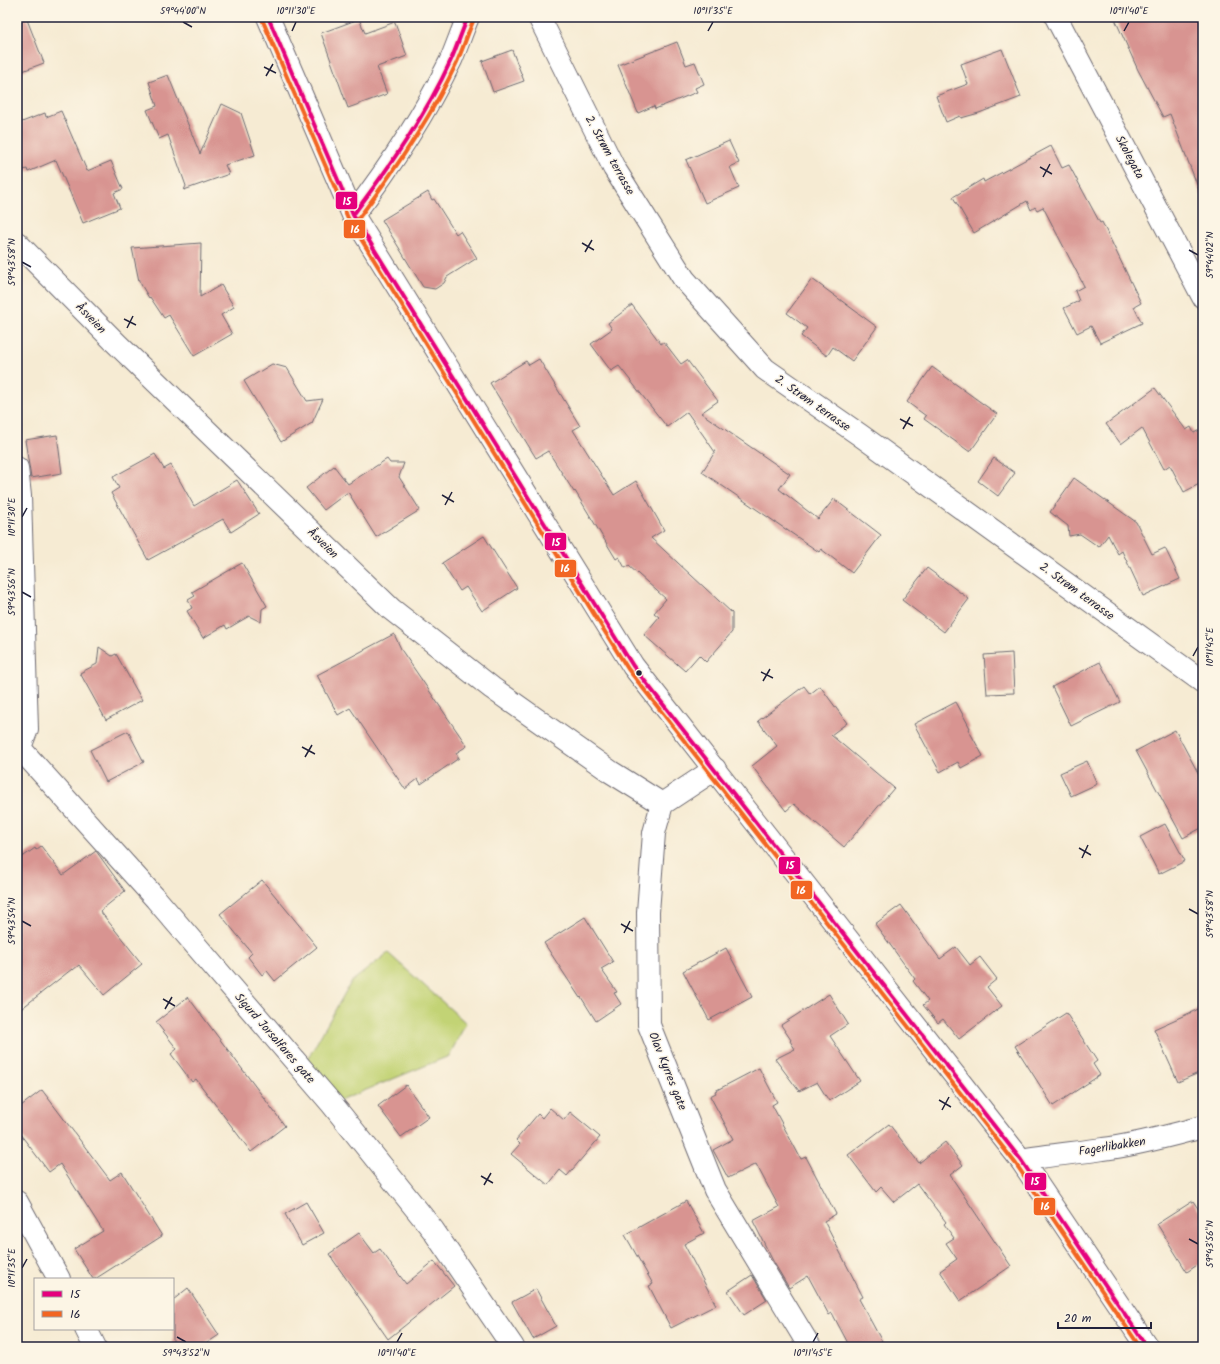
<svg xmlns="http://www.w3.org/2000/svg" width="1220" height="1364" viewBox="0 0 1220 1364" font-family="Kalam,sans-serif">
  <rect width="100%" height="100%" fill="#fcf5e5"/>
  <filter id="ink" filterUnits="userSpaceOnUse"><feTurbulence type="fractalNoise" baseFrequency=".025" numOctaves="2"/><feDisplacementMap in="SourceGraphic" scale="8" xChannelSelector="R" yChannelSelector="G"/><feConvolveMatrix kernelMatrix="1 2 1 2 8 2 1 2 1" color-interpolation-filters="sRGB"/></filter>
  <filter id="wash" filterUnits="userSpaceOnUse"><feTurbulence type="fractalNoise" baseFrequency=".012" numOctaves="4" result="noise"/><feDisplacementMap in="SourceGraphic" scale="16" xChannelSelector="R" yChannelSelector="G"/><feGaussianBlur stdDeviation="0.9" result="paint"/><feColorMatrix in="noise" values="0 0 0 0 0 0 0 0 0 0 0 0 0 0 0 0 0 1.4 0 .05"/><feComposite in="paint" operator="in"/></filter>
  <g filter="url(#wash)">
    <rect width="100%" height="100%" fill="#f6ebd3"/>
    <!-- green -->
    <path fill="#c2d375" stroke="#727a58" d="M388,953l78,70 -17,33 -117,48 -30,-35 49,-87z"/>
    <g id="blocks">
      <!-- building -->
      <path fill="#d89491" d="M17,17h9l18,46 -27,10z
        M1114,17h89v177l-2,1 -31,-81 -7,3 -25,-47z
        M359,19l6,14 30,-11 12,34 -30,11 10,27 -39,14 -27,-75z
        M677,42l9,23 9,-3 9,22 -9,4 2,4 -42,17 -1,-3 -16,7 -20,-48z
        M1002,49l19,48 -42,16 -18,5 -1,-2 -14,6 -10,-26 32,-12 -7,-20z
        M512,50l12,31 -31,11 -11,-31z
        M168,75l32,79 22,-50 19,9 14,42 -30,10 4,9 -45,16 2,-4 -18,-51 -9,4 -12,-29 10,-4 -8,-24z
        M61,111l26,60 24,-10 12,28 -9,4 6,15 -37,15 -27,-63 -28,12 -1,-3 -4,1 -6,-13v-33l28,-11 1,4z
        M729,141l10,22 -9,4 9,21 -34,15 -19,-43z
        M1051,146l11,22 7,-3 31,58 2,-1 39,81 -7,4 8,16 -42,20 -9,-17 -14,7 -13,-25 15,-7 -4,-10 9,-5 -41,-79 -6,3 -2,-3 -4,3 -4,-9 -53,32 -21,-36 30,-18 1,3z
        M428,192l4,8 2,-1 22,35 4,-3 17,27 -30,19 -3,6 -9,6 -12,-2 -41,-67z
        M201,243l-1,54 21,-12 13,22 -13,8 11,19 -38,22 -25,-41 -5,3 -14,-21 -1,1 -10,-17 -7,-33z
        M812,279l65,48 -25,34 -19,-14 -6,9 -26,-20 6,-8 -20,-15z
        M632,305l29,39 3,-2 17,22 6,-4 31,41 -17,12 89,61 -11,15 39,30 16,-20 47,36 -29,38 -31,-24 -2,3 -117,-80 13,-20 -28,-40 -20,15 -48,-61 -8,5 -20,-27 21,-15 -4,-6z
        M539,359l41,67 -7,4 41,65 22,-14 28,49 -13,8 81,75v19l-26,30 -7,-7 -14,16 -41,-36 15,-18 -5,-4 12,-14 -37,-33 -4,2 -6,-11 -3,2 -41,-68 -1,1 -26,-41 -12,7 -46,-75 36,-22 3,4z
        M272,364l15,4 20,33 16,-2 -11,24 -31,19 -37,-61z
        M932,367l65,47 -27,38 -46,-33 2,-3 -19,-14z
        M1155,388l31,42 5,-3 3,6 9,-5v54l-19,10 -14,-27 -6,4 -22,-41 -21,16 -15,-20z
        M57,435l5,38 -31,5 -6,-38z
        M155,454l9,15 7,-4 23,41 43,-26 22,34 -28,18 -8,-13 -75,41 -37,-67 8,-5 -6,-11z
        M994,458l21,15 -17,23 -20,-15z
        M387,459l3,4h14l-5,14 21,33 -44,27 -28,-45 -24,18 -18,-22 28,-22 14,18z
        M1074,478l62,44 16,32 13,-6 15,31 -37,17 -21,-45 -4,3 -10,-19 -9,12 -19,-13 -11,2 -1,-10 -18,-14z
        M484,536l33,52 -35,23 -16,-24 -6,4 -18,-28z
        M242,563l25,43 -5,3 -1,13 -12,-6 -22,13 -2,-4 -22,13 -16,-27 5,-3 -4,-8 7,-4 -3,-4z
        M927,568l42,31 -25,33 -42,-32z
        M394,634l8,17 65,95 -11,7 3,5 -38,26 -3,-5 -13,10 -55,-81 -12,7 -21,-40z
        M99,647l13,9 4,-2 26,46 -36,20 -26,-47 17,-9z
        M1012,653l2,40 -27,1 -3,-39z
        M1100,662l20,40 -49,24 -19,-39z
        M804,686l6,8 10,-8 27,37 -16,12 63,53 -50,59 -50,-43 -8,7 -34,-45 25,-20 -19,-25z
        M956,702l14,26 -2,1 15,27 -22,12 -3,-6 -18,10 -26,-48z
        M1175,730l28,52v45l-20,11 -47,-87z
        M128,731l16,31 -38,20 -16,-32z
        M1087,761l10,23 -26,12 -11,-23z
        M1165,824l20,37 -26,13 -19,-37z
        M41,846l22,29 33,-24 29,40 -25,20 42,53 -38,31 -25,-30 -6,5 -1,-1 -55,43v-151l18,-13 1,2z
        M262,880l55,67 -42,34 -8,-10 -5,4 -14,-18 4,-4 -32,-39z
        M901,905l39,54 16,-12 14,18 10,-8 17,22 -10,8 15,19 -43,33 -16,-20 -5,4 -15,-18 5,-4 -15,-20 2,-2 -40,-55z
        M585,917l28,45 -12,7 16,23 -3,1 7,11 -25,17 -15,-24 -1,1 -36,-55z
        M726,948l26,49 -43,23 -26,-49z
        M829,994l19,30 -18,12 30,45 -31,20 -12,-19 -18,9 -24,-32 20,-10 -5,-8 1,-1 -10,-15z
        M188,997l97,129 -34,26 -55,-73 -4,3 -21,-28 6,-5 -21,-27z
        M1203,1007v64l-25,11 -24,-53z
        M1066,1013l31,48 -4,3 7,11 -47,31 -38,-60z
        M759,1068l18,34 -5,3 29,54 5,-2 30,57 -12,7 39,76 -4,2 26,48h-35l-18,-34 -3,2 -21,-39 -19,12 -16,-27 -20,-40 26,-14 -23,-43 -28,14 -15,-28 20,-11 -23,-43 6,-3 -1,-2z
        M406,1085l23,32 -28,20 -23,-31z
        M42,1090l68,90 12,-8 40,64 -67,43h-2l-19,-30 29,-18 -43,-67 -11,8 -32,-42v-21z
        M550,1108l14,12 6,-8 30,25 -33,39 -7,-6 -12,15 -37,-31 9,-10 -4,-4 22,-26 4,4z
        M889,1124l30,39 26,-21 18,23 -13,10 61,91 -51,35 -20,-30 17,-12 -11,-16 8,-5 -10,-14 2,-2 -29,-38 -23,18 -13,-15 -5,5 -28,-37z
        M686,1201l18,32 -20,11 32,61 -45,23 -22,-42 4,-2 -28,-49z
        M1193,1201l10,15v45l-16,11 -30,-48z
        M306,1202l18,31 -22,12 -17,-31z
        M359,1233l15,20 6,-4 26,35 28,-23 20,25 -66,53 -59,-85z
        M752,1275l15,25 -23,15 -16,-24z
        M188,1288l31,47 -18,12h-28v-47z
        M536,1289l20,37 -23,13 -21,-37z"/>
    </g>
  </g>
  <g filter="url(#ink)">
    <use href="#blocks" fill-opacity="0" stroke="#6c6870" stroke-width="1"/>
    <g fill="none" stroke-linecap="round" stroke-linejoin="round">
      <!-- street casing -->
      <g stroke="#6c6870" stroke-width="24">
        <path id="street" d="M539,17l75,151 70,111 81,90 95,66 343,247
          M1056,17l147,280
          M17,243l100,101 274,265 101,79 119,84 51,32
          M17,468l3,28 7,233 -10,26
          M17,745l139,154 176,205 101,126 80,117
          M715,769l-53,35 -8,29 -6,79 1,113 66,165 95,157
          M1021,1160c27,-5 55,-7 82,-11 34,-4 67,-14 100,-22
          M17,1202l42,77
          M86,1329l9,18"/>
      </g>
      <!-- secondary casing -->
      <g stroke="#6c6870" stroke-width="24">
        <path id="secondary" d="M268,17l85,198 280,451 388,494 126,187
          M353,215c37,-48 71,-100 98,-155 6,-14 11,-29 17,-43"/>
      </g>
      <!-- street -->
      <use href="#street" stroke="#fff" stroke-width="22"/>
      <!-- secondary -->
      <use href="#secondary" stroke="#fff" stroke-width="22"/>
      <!-- bus-1 casing -->
      <g stroke="#fcf5e5" stroke-width="7">
        <path id="bus-1" d="M268,17l85,198 280,451 388,494 126,187
          M353,215c37,-49 73,-100 98,-155 6,-14 11,-29 17,-43"/>
      </g>
      <!-- bus-2 casing -->
      <g stroke="#fcf5e5" stroke-width="7">
        <path id="bus-2" d="M262,19l86,199 280,451 388,495 124,183
          M358,219c37,-49 73,-101 99,-157 6,-14 11,-29 17,-43"/>
      </g>
      <!-- bus-1 -->
      <use href="#bus-1" stroke="#e5007d" stroke-width="4"/>
      <!-- bus-2 -->
      <use href="#bus-2" stroke="#f26522" stroke-width="4"/>
    </g>
  </g>
  <!-- ticks -->
  <path fill="none" stroke="#22223b" stroke-width="1.5" d="M183,22l9,5M292,31l4,-9M708,31l5,-9M1124,31l5,-9M264,67l12,6M266,76l7,-12M1040,167l12,7M1043,177l7,-13M582,243l12,7M1189,250l9,5M585,252l7,-12M22,262l9,5M124,319l12,6M127,328l6,-12M900,419l13,7M903,429l7,-12M442,495l12,7M445,505l7,-13M22,517l5,-9M22,592l9,5M1193,656l5,-9M761,672l12,6M763,681l7,-12M302,747l13,7M305,757l7,-12M1079,848l12,7M1082,858l6,-13M1189,909l9,5M22,921l9,5M621,924l12,7M624,933l6,-12M163,999l12,7M165,1009l7,-12M939,1100l12,7M942,1110l7,-13M481,1176l12,7M484,1185l7,-12M1189,1239l9,5M22,1268l5,-9M177,1337l9,5M397,1342l5,-9M813,1342l5,-9"/>
  <!-- markers -->
  <circle fill="#22223b" stroke="#fcf5e5" stroke-width="1.5" cx="639" cy="673" r="3.5"/>
  <g text-anchor="middle" stroke-width="3" stroke-linejoin="round" paint-order="stroke">
    <!-- street labels -->
    <g font-size="12" fill="#22223b" stroke="#fcf5e5">
      <text transform="translate(610 155) rotate(61)" y="4">2. Strøm terrasse</text>
      <text transform="translate(1130 157) rotate(62)" y="4">Skolegata</text>
      <text transform="translate(91 318) rotate(46)" y="4">Åsveien</text>
      <text transform="translate(813 403) rotate(35)" y="4">2. Strøm terrasse</text>
      <text transform="translate(323 543) rotate(44)" y="4">Åsveien</text>
      <text transform="translate(1077 591) rotate(36)" y="4">2. Strøm terrasse</text>
      <text transform="translate(275 1038) rotate(49)" y="4">Sigurd Jorsalfares gate</text>
      <text transform="translate(668 1071) rotate(68)" y="4">Olav Kyrres gate</text>
      <text transform="translate(1112 1146) rotate(-9)" y="4">Fagerlibakken</text>
    </g>
  </g>
  <g stroke="#fcf5e5" stroke-width="1.5">
    <rect x="335" y="191" width="23" height="19" rx="4" fill="#e5007d"/>
    <rect x="343" y="219" width="23" height="20" rx="4" fill="#f26522"/>
    <rect x="544" y="532" width="23" height="19" rx="4" fill="#e5007d"/>
    <rect x="554" y="559" width="23" height="19" rx="4" fill="#f26522"/>
    <rect x="778" y="856" width="23" height="19" rx="4" fill="#e5007d"/>
    <rect x="790" y="880" width="23" height="20" rx="4" fill="#f26522"/>
    <rect x="1024" y="1172" width="23" height="19" rx="4" fill="#e5007d"/>
    <rect x="1033" y="1197" width="23" height="19" rx="4" fill="#f26522"/>
  </g>
  <g font-size="11" text-anchor="middle" font-weight="bold" fill="#fff">
    <text x="347" y="205">15</text>
    <text x="355" y="233">16</text>
    <text x="556" y="546">15</text>
    <text x="565" y="572">16</text>
    <text x="790" y="869">15</text>
    <text x="801" y="894">16</text>
    <text x="1035" y="1185">15</text>
    <text x="1045" y="1210">16</text>
  </g>
  <!-- margin -->
  <rect width="1220" height="1364" fill="none" stroke="#fcf5e5" stroke-width="44"/>
  <!-- legend -->
  <rect x="34" y="1278" width="140" height="52" fill="#fcf5e5" stroke="#a5a1a1"/>
  <rect x="42" y="1291" width="20" height="6" fill="#e5007d" stroke="#a5a1a1"/>
  <text x="70" y="1298" font-size="12" fill="#22223b">15</text>
  <rect x="42" y="1311" width="20" height="6" fill="#f26522" stroke="#a5a1a1"/>
  <text x="70" y="1318" font-size="12" fill="#22223b">16</text>
  <!-- scale -->
  <path d="M1058 1322v6h93v-6" fill="none" stroke="#22223b" stroke-width="2"/>
  <text x="1064" y="1322" font-size="12" fill="#22223b" stroke="#fcf5e5" stroke-width="3" paint-order="stroke">20 m</text>
  <rect x="22" y="22" width="1176" height="1320" fill="none" stroke="#22223b" stroke-width="1.5"/>
  <g font-size="10" text-anchor="middle" fill="#22223b">
    <text x="183" y="14">59°44'00"N</text>
    <text x="296" y="14">10°11'30"E</text>
    <text x="713" y="14">10°11'35"E</text>
    <text x="1129" y="14">10°11'40"E</text>
    <text transform="translate(1209 255) rotate(-90)" y="4">59°44'02"N</text>
    <text transform="translate(11 262) rotate(-90)" y="4">59°43'58"N</text>
    <text transform="translate(11 517) rotate(-90)" y="4">10°11'30"E</text>
    <text transform="translate(11 592) rotate(-90)" y="4">59°43'56"N</text>
    <text transform="translate(1209 647) rotate(-90)" y="4">10°11'45"E</text>
    <text transform="translate(1209 914) rotate(-90)" y="4">59°43'58"N</text>
    <text transform="translate(11 921) rotate(-90)" y="4">59°43'54"N</text>
    <text transform="translate(1209 1244) rotate(-90)" y="4">59°43'56"N</text>
    <text transform="translate(11 1268) rotate(-90)" y="4">10°11'35"E</text>
    <text x="186" y="1356">59°43'52"N</text>
    <text x="397" y="1356">10°11'40"E</text>
    <text x="813" y="1356">10°11'45"E</text>
  </g>
</svg>
